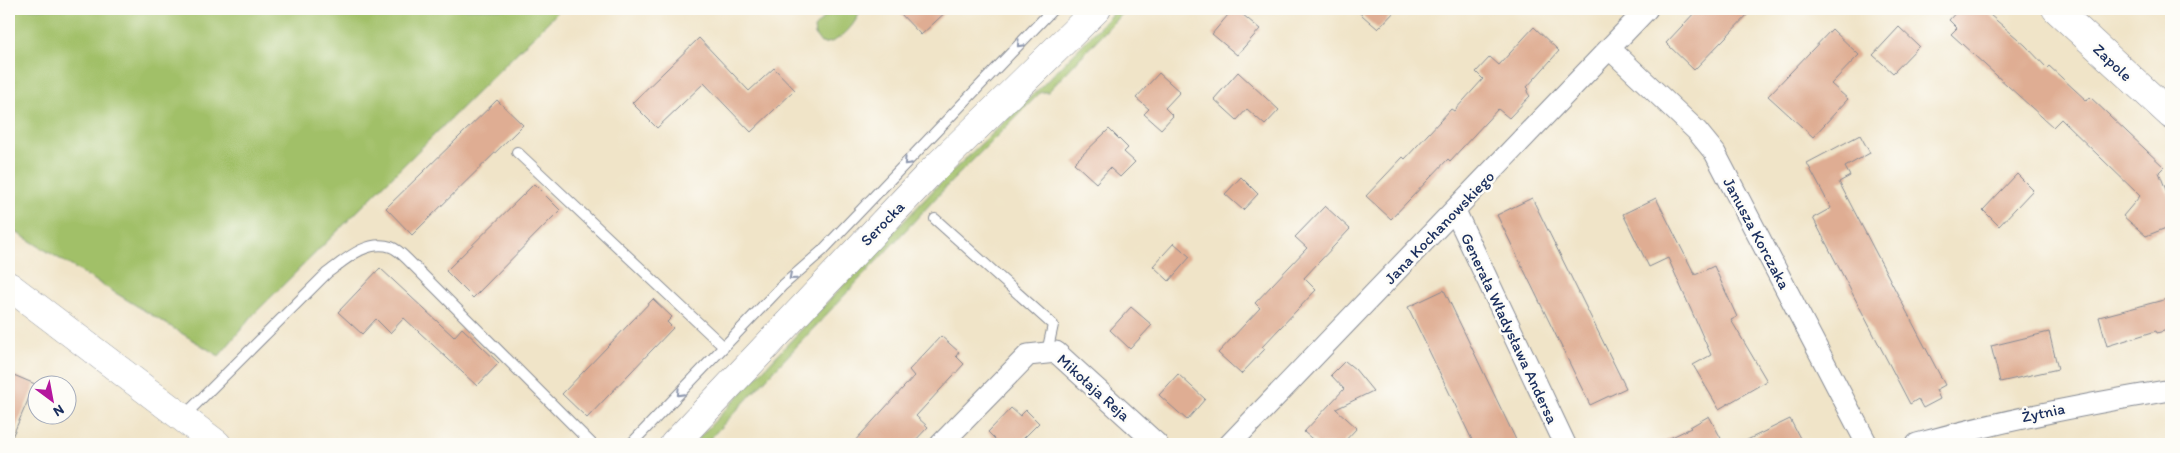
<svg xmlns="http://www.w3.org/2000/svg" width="2180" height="453" viewBox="0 0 2180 453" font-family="Itim,sans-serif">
  <rect width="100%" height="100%" fill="#fdfcf7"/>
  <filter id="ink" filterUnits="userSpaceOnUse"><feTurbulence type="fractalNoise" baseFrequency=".02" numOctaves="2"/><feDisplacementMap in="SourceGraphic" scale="10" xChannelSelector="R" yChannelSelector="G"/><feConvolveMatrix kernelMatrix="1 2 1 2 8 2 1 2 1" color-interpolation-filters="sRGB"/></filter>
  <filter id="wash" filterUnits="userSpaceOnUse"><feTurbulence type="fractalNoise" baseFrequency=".0096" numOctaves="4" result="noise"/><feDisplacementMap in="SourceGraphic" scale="20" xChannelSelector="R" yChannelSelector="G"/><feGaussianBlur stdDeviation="1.12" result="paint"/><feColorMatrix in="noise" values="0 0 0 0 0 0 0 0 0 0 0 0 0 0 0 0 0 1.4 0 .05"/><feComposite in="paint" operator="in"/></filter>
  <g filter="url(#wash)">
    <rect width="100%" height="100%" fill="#f0e4c8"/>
    <!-- green -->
    <path fill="#a1c068" stroke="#5e7863" d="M9,9h552l-308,306 -34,41 -210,-128z
      M832,9l28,1c-3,14 -23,36 -39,33l-6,-8 -1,-7z
      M1117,9h9l-78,83h-7l-92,92 -244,260h-12l251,-265 98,-93z"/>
    <g id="blocks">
      <!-- building -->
      <path fill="#dfad93" d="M896,9h53l-28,26z
        M1233,9h3l24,20 -23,26 -25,-21z
        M1355,9h42l-19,20z
        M1698,9h55l-59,61 -28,-27z
        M1959,9h24l42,36 22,23 2,-2 38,35 3,-4 74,70 -5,5 12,31v23l-25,10 -23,-20 17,-20 -79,-77 -8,8 -102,-93 6,-6 -8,-8z
        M1534,27l25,24 -32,36 2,2 -2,3 3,4 -21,22 -11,-9 -48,52 -2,-2 -57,60 -25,-23 37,-39 2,2 46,-50 3,2 29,-32 -7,-7 14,-15 9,8z
        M1899,27l20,19 -26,27 -20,-18z
        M1832,29l27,26 -28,29 17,15 -35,38 -45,-41z
        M699,38l50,53 25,-23 21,22 -44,42 -47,-49 -47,45 -25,-25z
        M1238,72l41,38 -14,15 -18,-16 -10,11 -23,-21z
        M1159,73l21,19 -15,16 8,8 -12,13 -17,-15 5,-5 -13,-11z
        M497,100l26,25 -111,110 -26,-27z
        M1109,129l19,19 -4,4 11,10 -15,15 -10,-9 -14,15 -22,-20z
        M1860,135l10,18 -25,14 5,9 -11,6 106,203 -9,5 4,9 -17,9 -5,-9 -8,5 -97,-186 18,-10 -24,-45z
        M2017,174l16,16 -34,36 -16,-16z
        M1241,177l17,17 -15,16 -18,-16z
        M534,184l26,26 -87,88 -27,-27z
        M1532,198l94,190 -36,17 -93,-190z
        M1656,198l39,77 19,-9 23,51 -6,3 36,61 -48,28 -26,-44 18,-10 -43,-97 -19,9 -26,-53z
        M1325,206l25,23 -46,49 12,12 -54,57 3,2 -24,25 -23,-21 42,-45 -5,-5 52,-55 -12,-11z
        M1174,243l16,14 -21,24 -16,-15z
        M380,268l74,69 8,-9 37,35 -22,23 -73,-68 -14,15 -14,-14 -14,15 -24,-22z
        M1444,290l74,154h-44l-66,-137z
        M2171,298v31l-14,4 -1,-2 -49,15 -8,-29z
        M653,299l19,18 -5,5 6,6 -86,90 -25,-24z
        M1131,307l21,18 -22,24 -20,-19z
        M2049,332l9,37 -58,13 -9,-36z
        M941,336l18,16 -3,4 8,8 -48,52 12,11 -16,17h-60l62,-68 -5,-6z
        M1345,361l10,8 18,22 -37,18 21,19 -15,16h-24l-14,-12 40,-43 -13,-14z
        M9,373l26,11 -26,60z
        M1178,374l27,25 -18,21 -28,-25z
        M1011,408l9,8 6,-6 13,13 -21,21h-18l-12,-12z
        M1709,416l15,28h-67l34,-16 -1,-1z
        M1790,419l13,25h-64z"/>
    </g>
  </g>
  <g filter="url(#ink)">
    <use href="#blocks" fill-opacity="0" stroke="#868a93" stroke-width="1"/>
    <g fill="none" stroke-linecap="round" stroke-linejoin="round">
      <!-- lane casing -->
      <g stroke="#868a93" stroke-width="12">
        <path id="lane" d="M517,152l207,195
          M935,219l118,106 -6,27
          M183,417l144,-144c18,-13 40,-34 64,-26 6,2 12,8 16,12l185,185
          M631,444l151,-158 40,-35 231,-242"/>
      </g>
      <!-- street casing -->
      <g stroke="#868a93" stroke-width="23">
        <path id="street" d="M1610,49l87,82 18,22 152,291
          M1455,211l110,233
          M941,444l87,-89 28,-3 101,92
          M1230,444l417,-435
          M1917,444c84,-23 168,-40 254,-54"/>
      </g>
      <!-- secondary casing -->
      <g stroke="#868a93" stroke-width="29">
        <path id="secondary" d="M2056,9l115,106
          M9,286l208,158"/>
      </g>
      <!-- primary casing -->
      <g stroke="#868a93" stroke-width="29">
        <path id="primary" d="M674,444l253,-268 170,-167"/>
      </g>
      <!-- lane -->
      <use href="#lane" stroke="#fff" stroke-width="10"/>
      <!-- street -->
      <use href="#street" stroke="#fff" stroke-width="21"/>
      <!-- secondary -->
      <use href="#secondary" stroke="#fff" stroke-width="28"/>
      <!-- primary -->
      <use href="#primary" stroke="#fff" stroke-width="28"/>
    </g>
    <!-- one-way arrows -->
    <defs><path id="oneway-chevron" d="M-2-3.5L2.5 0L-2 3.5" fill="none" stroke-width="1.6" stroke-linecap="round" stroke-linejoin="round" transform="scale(1.25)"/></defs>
    <g stroke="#8d97ae">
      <use href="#oneway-chevron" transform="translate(1020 44) rotate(133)"/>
      <use href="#oneway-chevron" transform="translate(907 162) rotate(134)"/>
      <use href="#oneway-chevron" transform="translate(792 277) rotate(139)"/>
      <use href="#oneway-chevron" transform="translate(680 393) rotate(134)"/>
    </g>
  </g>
  <g text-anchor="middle" stroke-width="5" stroke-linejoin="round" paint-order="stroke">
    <!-- street labels -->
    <g font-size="16" fill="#1b2f5e" stroke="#fdfcf7">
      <text transform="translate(2113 62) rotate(43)" y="6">Zapole</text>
      <text transform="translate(882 223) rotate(-46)" y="6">Serocka</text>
      <text transform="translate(1439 227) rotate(-46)" y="6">Jana Kochanowskiego</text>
      <text transform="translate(1757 233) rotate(62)" y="6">Janusza Korczaka</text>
      <text transform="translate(1510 328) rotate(65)" y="6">Generała Władysława Andersa</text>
      <text transform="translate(1094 387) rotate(42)" y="6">Mikołaja Reja</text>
      <text transform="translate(2043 412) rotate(-12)" y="6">Żytnia</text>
    </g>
  </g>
  <!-- margin -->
  <rect width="2180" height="453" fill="none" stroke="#fdfcf7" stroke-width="30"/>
  <!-- north arrow -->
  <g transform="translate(52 400) rotate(148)"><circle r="24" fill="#fdfcf7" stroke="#a3aaba"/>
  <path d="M0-4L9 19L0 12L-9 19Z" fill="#b5179e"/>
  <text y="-8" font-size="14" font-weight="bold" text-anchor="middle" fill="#1b2f5e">N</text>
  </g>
</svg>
